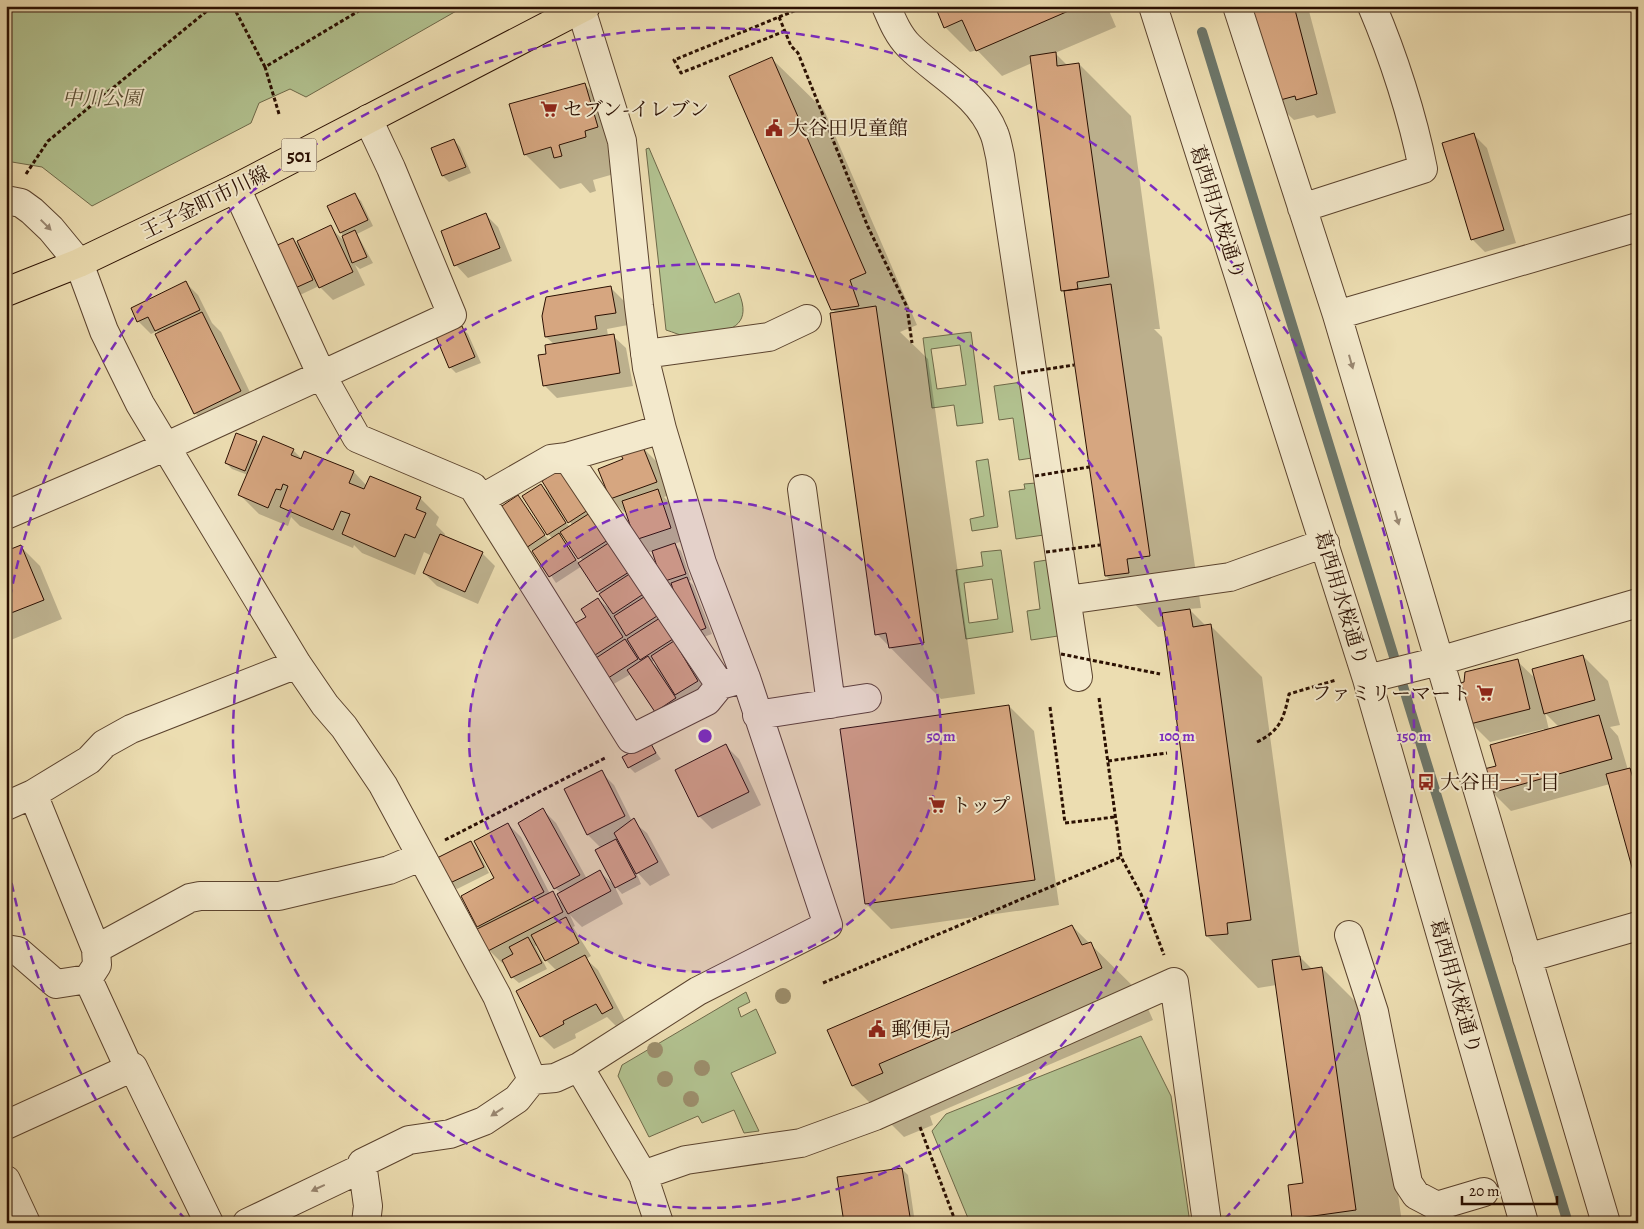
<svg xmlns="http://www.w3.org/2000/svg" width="1644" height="1229" viewBox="0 0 1644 1229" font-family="Alegreya,'Noto Serif JP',serif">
  <rect width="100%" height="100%" fill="#ecddb1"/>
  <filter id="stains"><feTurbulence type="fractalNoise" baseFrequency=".004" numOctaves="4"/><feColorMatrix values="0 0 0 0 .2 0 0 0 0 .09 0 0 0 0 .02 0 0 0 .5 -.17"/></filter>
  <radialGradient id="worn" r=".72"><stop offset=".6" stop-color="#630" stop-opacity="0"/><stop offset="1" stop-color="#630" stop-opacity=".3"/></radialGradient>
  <!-- green -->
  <path fill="#b2c290" stroke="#6e6949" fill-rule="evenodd" d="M6,6h459l-159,91 -16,-8 -31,14 -8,20 -159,83 -50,-39 -36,-6z
    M649,148l66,155 24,-10c12,29 -4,38 -31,41 -6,1 -13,3 -19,3 -8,-1 -16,-5 -23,-7l-20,-181z
    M971,332l12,91 -26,3 -3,-21 -22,3 -9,-70zM960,345l6,40 -29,4 -6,-40z
    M1022,382l10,76 -13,2 -6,-42 -14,2 -5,-34z
    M988,459l10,68 -26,4 -2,-12 14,-3 -8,-55z
    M1036,483l8,52 -28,4 -7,-48 16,-2 -1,-5z
    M1001,550l12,82 -47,7 -10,-69 27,-4 -2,-14zM992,579l6,40 -29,4 -5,-40z
    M1047,560l11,76 -27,4 -4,-29 13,-2 -6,-47z
    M746,992l4,10 -12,6 3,9 15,-8 20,44 -45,20 28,58 -15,2 -10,-23 -32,13 -4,-7 -49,21 -31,-61 4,-11z
    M1141,1036l30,60 19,127h-220l-38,-92 14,-17z"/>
  <!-- shadow -->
  <path fill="#0003" fill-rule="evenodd" d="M936,6h171l9,21 -61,26 13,13 11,-2 52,52 29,213h-6l8,8 39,271 -12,1 17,17 4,-1 52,52 38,280 12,12 10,-1 52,52 28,203h-105l-4,-4 11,-35 -27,-199 -19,3 -51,-52 -42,-310 -7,1 -52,-51 -40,-282 -3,-3 -31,-228 -30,13 -25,-26 -7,2 -25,-25z
    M1197,6h17l-7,5z
    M1249,6h55l5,5 27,102 -19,5 -3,-3 -20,5 -20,-19z
    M772,59l52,51 93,215 -17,7 28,27 47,335 -34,5 -64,-65 -41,-321 -4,-4z
    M584,84l35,35 2,53 -28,8 3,11 -6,2 -9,-10 -21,6 -35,-35z
    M1474,135l13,13 29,95 -31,9 -13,-13z
    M454,140l6,7 11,26 -22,9 -6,-6z
    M355,195l6,6 12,25 -16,8 16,29 -13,6 -5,-4 10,20 -32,15 -14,-14 -19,9 -6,-6 -1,-50 7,8 30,-20 16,16 -5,-11z
    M485,214l13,13 14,34 -44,17 -12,-13z
    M185,282l13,13 14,28 9,9 38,79 -45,21 -19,-19 -36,-79 -2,-3 -6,3 -13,-13z
    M611,288l13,13 4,24 -21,4 1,7h5l13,12 7,38 -76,12 -13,-13 4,-30 7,-10 -9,-8 -3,-21z
    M462,328l6,6 13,29 -25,10 -6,-6z
    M256,442l4,4 33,4 9,9 3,-7 49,20 13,14 53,12 19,19 -3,8 9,9 -1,3 38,16 13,13 -17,38 -41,-18 -13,-13 8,-17 -8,-4 -9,23 -53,-22 -8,-8 -1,3 -53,-22 -9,-9 -3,9 -29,-12 -19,-19 8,-20 -16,-6 -6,-6z
    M643,448l13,13 13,34 -5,2 6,6 13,38 -9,3 7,7 10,29 -2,1 4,4 19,49 -11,4 -28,-52 -3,1 -7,-6 -9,-30 -5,1 -13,-12 -9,-29 -3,1 -13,-13 13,-39z
    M563,474l87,126 -2,5 31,40 -2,1 9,10 24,38 -24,14 -30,3 -25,-37 -19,11 -19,-29 -6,-39 11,-18 15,13 -12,-18 -19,-28 -26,17 -21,-31 -8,-5 -10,-51 32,45 4,-2 -5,-5 -7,-49 9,9zM562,511l11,15 -3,2 -10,-16zM563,534l20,27 -4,2 -19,-27zM655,660l4,7 -1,1 -6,-6z
    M21,547l19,19 22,53 -56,23v-90z
    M1583,656l25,25 12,44 -10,2 8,9 10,34 8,5 2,7v103l-28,-101 -99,27 -19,-19 5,-25 47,-36v-2l-54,13 -19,-19 46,-62 19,18zM1545,713l14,14 -10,3z
    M1009,706l25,25 25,174 -168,24 -25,-25 -25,-174z
    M650,744l11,15 -26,14 -6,-6z
    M726,746l13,13 22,46 -49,24 -13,-13z
    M601,772l13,13 18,36 15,12 23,42 -20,11 -15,-16 6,14 -19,10 -6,-7 -15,-39 -13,-13 -23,-45zM619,839l5,10 -9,-9z
    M543,810l13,13 31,56 13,-7 14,13 9,19 -41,23 -12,-12 5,11 -2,1 18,29 -5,3 12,11 27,51 -9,5 -9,-9 -32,17 1,4 -22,11 -13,-13 16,-65 -11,-11 -8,-15 -3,1 12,23 -28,14 -7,-6 -8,-15 -2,1 -13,-13 -11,-24 18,-48 12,-54 13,13 29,57 2,-1 11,11 -2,-11 -6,-5z
    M471,843l6,6 12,24 -32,16 -6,-6z
    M1072,926l70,69 11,25 -223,96 3,9 -29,12 -51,-51 -24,-56z
    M902,1169l6,6 7,48h-70z"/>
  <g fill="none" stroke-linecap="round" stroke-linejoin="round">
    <!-- stream -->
    <path stroke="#6d776b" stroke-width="10" d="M1202,32l366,1191"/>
  </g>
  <!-- building -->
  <path fill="#d6a680" stroke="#2b1002" d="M935,6h145l-104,45 -14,-31 -18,8z
    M1248,6h46l23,88 -21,6 -1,-4 -22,6z
    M1056,52l1,14 22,-3 30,214 -32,5 1,7 -17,2 -31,-235z
    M772,57l94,216 -16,7 9,26 -28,4 -102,-234z
    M585,83l13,44 -13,4 1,6 -27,8 3,11 -8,2 -3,-11 -27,8 -15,-51z
    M1474,133l30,97 -33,10 -29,-97z
    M454,139l12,28 -24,9 -11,-28z
    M355,193l13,27 -28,13 -13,-27z
    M486,213l14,35 -46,18 -13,-35z
    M331,225l22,47 -34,16 -22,-47z
    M355,230l12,27 -15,6 -10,-27z
    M293,238l20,42 -20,9 -20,-42z
    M186,281l14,29 -45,21 -7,-14 -11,5 -6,-14z
    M1111,284l39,272 -23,3 2,14 -24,3 -41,-285z
    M611,286l5,27 -21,3 2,13 -52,8 -3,-21 4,-19z
    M876,306l48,337 -35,5 -3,-15 -11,2 -45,-322z
    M202,312l39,79 -47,23 -39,-80z
    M462,326l13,31 -26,11 -13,-31z
    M614,334l6,39 -77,13 -5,-31 8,-1 -1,-9z
    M236,433l21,8 -12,30 -20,-8z
    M263,436l31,13 -3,6 10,4 3,-8 50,20 -5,12 15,6 6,-13 51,21 -5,12 10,4 -11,25 -10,-4 -10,23 -53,-23 8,-20 -9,-3 -8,19 -53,-23 8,-21 -5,-2 -2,6 -5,-1 -8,19 -30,-13z
    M643,447l14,35 -47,17 -12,-30 25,-10 -2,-4z
    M557,471l6,2 25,37 -20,13 -26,-42z
    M541,484l25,39 -19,12 -25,-39z
    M658,489l13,39 -36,12 -13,-39z
    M518,495l27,40 -19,13 -27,-40z
    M590,513l18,27 -30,19 -18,-27z
    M559,533l17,27 -27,17 -17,-26z
    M440,534l43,18 -18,40 -42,-19z
    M610,542l19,30 -32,20 -19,-29z
    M675,543l11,31 -24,8 -10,-31z
    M21,545l23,55 -38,15v-64z
    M631,573l14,20 -32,21 -14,-20z
    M687,577l19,51 -12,5 -13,-19 -10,-31z
    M644,597l13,19 -31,20 -12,-20z
    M598,598l25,39 -31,20 -20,-32 14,-8 -5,-8z
    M1190,609l3,18 18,-3 40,296 -24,3 1,11 -22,2 -44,-323z
    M660,618l13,21 -33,21 -13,-21z
    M625,639l13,20 -33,21 -12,-20z
    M674,641l24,40 -23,14 -24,-39z
    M1583,655l12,45 -51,14 -12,-45z
    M648,656l28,42 -21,14 -28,-42z
    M1518,659l12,50 -60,15 -10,-41 4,-1 1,-10z
    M1009,705l26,175 -170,24 -25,-175z
    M1599,715l13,44 -121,34 -7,-24 12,-3 -6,-21z
    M650,742l6,11 -28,15 -6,-11z
    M726,744l23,48 -51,25 -23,-47z
    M1630,768l8,27v94l-32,-115z
    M602,770l23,46 -38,19 -23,-46z
    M543,808l37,67 -26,14 -36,-66z
    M634,818l24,44 -22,12 -22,-41z
    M508,823l36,69 -67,35 -16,-31 33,-18 -20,-37z
    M616,839l20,38 -21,11 -20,-38z
    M471,841l13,26 -34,16 -13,-25z
    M600,870l11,21 -43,23 -11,-20z
    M553,891l10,21 -75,39 -11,-22z
    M566,917l13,26 -34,18 -14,-26z
    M1072,925l10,20 9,-3 11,26 -223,96 4,9 -31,13 -25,-56z
    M528,937l14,26 -31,15 -9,-18 11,-6 -4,-7z
    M585,955l28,53 -11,6 -6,-10 -33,17 1,3 -24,13 -24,-46z
    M1300,956l2,14 20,-3 34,243 -64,9 -4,-34 15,-2 -31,-223z
    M902,1168l9,55h-67l-7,-46z"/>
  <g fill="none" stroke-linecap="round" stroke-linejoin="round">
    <!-- minor casing -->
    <g stroke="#5b432e" stroke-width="30">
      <path id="minor" d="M886,6c6,14 12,29 23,40 28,28 70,48 85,87 3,7 4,15 6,23l78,521
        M1153,6l214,673 157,544
        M1237,6l100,309 269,908
        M236,188l86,188 35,62 116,49 158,252 76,-38 13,-16 26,-7
        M6,200l15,3 11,8 19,18 28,34 25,68 36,73 157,260 28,41 19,22 39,58 114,211 35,84
        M1302,208l121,-39c-10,-52 -30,-114 -51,-163
        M1337,315l301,-88
        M645,354l124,-17 38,-18
        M567,457l95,-28
        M802,489l29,215
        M481,499l70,-40 16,-2 153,228
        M6,515l159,-68 287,-132 -61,-147 -23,-49
        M1067,600l163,-23 95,-34
        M1367,679l72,-18 199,-58
        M757,715l110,-17
        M33,794l63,155
        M6,806l27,-12 56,-34 15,-16 27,-15 166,-65
        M1349,935l25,77 34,171 8,12 21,11 5,17
        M6,949l12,2 38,33 32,-5
        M1527,958l111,-32
        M579,1067l64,108 16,48
        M129,1068l-41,-89 9,-14 -1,-16 94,-51 10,-2h79l110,-26 31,-13
        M6,1125l127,-58 76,156
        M643,1175l43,-15 115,-17 74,-27 299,-134 33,241
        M6,1180l20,43
        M1437,1206l47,-14
        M247,1223l115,-55
        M366,1223l2,-17 -6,-43 47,-23 41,-6 34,-13 33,-22 15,-19 23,-2 24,-11 119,-76 130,-66 -82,-247 -44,-115 -40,-134 -15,-61 -8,-62 -17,-165 -41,-132"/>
    </g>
    <!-- major casing -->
    <g stroke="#2b1002" stroke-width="30">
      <path id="major" d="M6,292l73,-29 157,-75 350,-182"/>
    </g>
    <!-- path -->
    <path stroke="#2b1002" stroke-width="3" stroke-dasharray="4 2.5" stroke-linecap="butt" d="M233,6l32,61
      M785,31l-104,42 -7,-13 132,-54
      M279,114l-14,-47 102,-61
      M26,174l22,-33 165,-135
      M1099,698l22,159 20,37 23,61
      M1050,707l15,116 50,-6
      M1257,742c23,-11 27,-24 32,-48l47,-14
      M1108,761l59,-8
      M445,840l162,-83
      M823,983l298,-126
      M920,1127l36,96"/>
    <!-- minor -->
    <use href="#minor" stroke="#f3e9cc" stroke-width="28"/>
    <!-- major -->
    <use href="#major" stroke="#ecddb1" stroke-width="28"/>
    <!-- path-bridge -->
    <path stroke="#2b1002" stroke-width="3" stroke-dasharray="4 2.5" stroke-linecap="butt" d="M779,17l12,29 7,7 70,174 39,80 5,36
      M1021,373l53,-8
      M1035,476l54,-9
      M1046,552l54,-7
      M1061,654l99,20"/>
  </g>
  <!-- trees -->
  <g fill="#9c8e6c">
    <circle cx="783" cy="996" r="8"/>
    <circle cx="655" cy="1050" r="8"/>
    <circle cx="702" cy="1068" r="8"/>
    <circle cx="665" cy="1079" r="8"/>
    <circle cx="691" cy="1099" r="8"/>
  </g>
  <!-- one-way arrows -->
  <defs><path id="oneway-solid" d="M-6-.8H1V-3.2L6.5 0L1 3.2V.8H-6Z" transform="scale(1.25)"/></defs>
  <g fill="#998771">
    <use href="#oneway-solid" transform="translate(46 225) rotate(45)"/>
    <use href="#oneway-solid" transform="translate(1351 362) rotate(74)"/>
    <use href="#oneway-solid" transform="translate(1397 518) rotate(74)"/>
    <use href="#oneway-solid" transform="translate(497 1112) rotate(147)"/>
    <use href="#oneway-solid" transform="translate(318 1188) rotate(155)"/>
  </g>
  <!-- distance rings -->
  <circle cx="705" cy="736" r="236" fill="#7b2cbf" fill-opacity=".12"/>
  <g fill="none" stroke="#7b2cbf" stroke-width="2.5" stroke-dasharray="9 6">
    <circle cx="705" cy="736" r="236"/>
    <circle cx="705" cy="736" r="472"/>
    <path d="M186 1220A709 709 0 0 1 7 859M7 613A709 709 0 1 1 1224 1220"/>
  </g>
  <!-- icons -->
  <defs>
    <g id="supermarket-bare" transform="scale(1.35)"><path d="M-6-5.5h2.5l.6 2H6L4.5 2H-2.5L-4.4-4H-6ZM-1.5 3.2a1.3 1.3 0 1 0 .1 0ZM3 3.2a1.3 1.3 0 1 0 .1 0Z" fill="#8f2418" stroke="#f3e9cc" stroke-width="2.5" paint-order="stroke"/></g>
    <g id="civic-bare" transform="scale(1.35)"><path d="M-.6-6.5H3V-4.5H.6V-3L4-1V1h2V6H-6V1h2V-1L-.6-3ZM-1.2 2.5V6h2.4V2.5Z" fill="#8f2418" stroke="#f3e9cc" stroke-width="2.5" paint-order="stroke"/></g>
    <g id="bus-bare" transform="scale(1.35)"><path d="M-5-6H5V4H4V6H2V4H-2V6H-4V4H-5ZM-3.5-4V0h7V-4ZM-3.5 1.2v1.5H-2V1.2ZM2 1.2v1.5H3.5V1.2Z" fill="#8f2418" stroke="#f3e9cc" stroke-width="2.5" paint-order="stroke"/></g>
  </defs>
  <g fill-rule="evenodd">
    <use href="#supermarket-bare" x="549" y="109"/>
    <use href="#civic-bare" x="774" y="128"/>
    <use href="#supermarket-bare" x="1485" y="693"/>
    <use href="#bus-bare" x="1426" y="782"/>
    <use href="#supermarket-bare" x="937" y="805"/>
    <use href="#civic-bare" x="877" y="1029"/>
  </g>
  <g text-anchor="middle" stroke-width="4" stroke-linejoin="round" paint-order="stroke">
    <!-- shield labels -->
    <rect fill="#f3e9cc" stroke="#67513f" stroke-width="1" x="281.5" y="138.5" width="35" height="33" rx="4"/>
    <g font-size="19" font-weight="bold" fill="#2b1002">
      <text x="299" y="162">501</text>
    </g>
    <!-- park labels -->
    <g font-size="20" font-style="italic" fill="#5a4e34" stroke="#f3e9cc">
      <text x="102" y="105">中川公園</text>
    </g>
    <!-- poi labels -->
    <g font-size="20" fill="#2b1002" stroke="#f3e9cc" text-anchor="start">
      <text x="563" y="116">セブン-イレブン</text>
      <text x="788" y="135">大谷田児童館</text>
      <text x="1471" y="700" text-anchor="end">ファミリーマート</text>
      <text x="1440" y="789">大谷田一丁目</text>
      <text x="951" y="812">トップ</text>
      <text x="891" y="1036">郵便局</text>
    </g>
    <!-- street labels -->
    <g font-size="20" fill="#2b1002" stroke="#f3e9cc">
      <text transform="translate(205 202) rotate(-26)" y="7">王子金町市川線</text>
      <text transform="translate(1218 212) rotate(72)" y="7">葛西用水桜通り</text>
      <text transform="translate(1342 598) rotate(73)" y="7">葛西用水桜通り</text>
      <text transform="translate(1456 986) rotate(74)" y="7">葛西用水桜通り</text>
    </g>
  </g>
  <circle cx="705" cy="736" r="8" fill="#7b2cbf" stroke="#f3e9cc" stroke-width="2.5"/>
  <g font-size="15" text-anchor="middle" font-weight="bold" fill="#7b2cbf" stroke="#f3e9cc" stroke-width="4" stroke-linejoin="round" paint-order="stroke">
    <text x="941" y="741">50 m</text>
    <text x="1177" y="741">100 m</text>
    <text x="1414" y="741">150 m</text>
  </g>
  <!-- margin -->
  <rect width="1644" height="1229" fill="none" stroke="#ecddb1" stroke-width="25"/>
  <rect x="8" y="8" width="1629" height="1214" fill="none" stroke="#2b1002" stroke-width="2.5"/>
  <rect x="12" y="12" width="1619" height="1204" fill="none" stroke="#2b1002"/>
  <!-- scale -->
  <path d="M1462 1196v8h95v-8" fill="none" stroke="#2b1002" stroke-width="2.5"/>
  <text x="1469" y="1196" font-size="15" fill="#2b1002" stroke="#f3e9cc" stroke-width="4" paint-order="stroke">20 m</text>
  <rect width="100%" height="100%" filter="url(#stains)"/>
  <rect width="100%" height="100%" fill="url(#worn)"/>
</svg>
